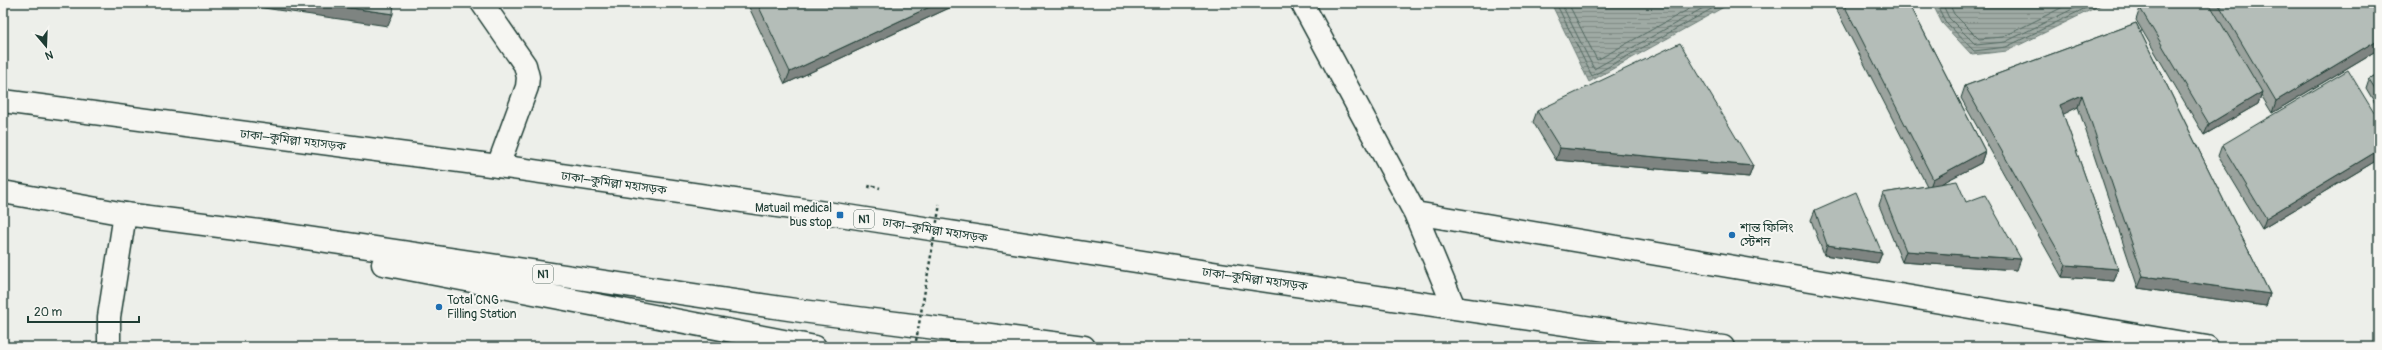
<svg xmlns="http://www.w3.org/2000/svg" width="2382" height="350" viewBox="0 0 2382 350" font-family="Pangolin,'Noto Sans Bengali',sans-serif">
  <defs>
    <pattern id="water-rules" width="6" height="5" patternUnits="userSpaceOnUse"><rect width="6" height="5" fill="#9faaa4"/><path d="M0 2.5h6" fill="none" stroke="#818c86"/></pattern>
  </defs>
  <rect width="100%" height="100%" fill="#edefea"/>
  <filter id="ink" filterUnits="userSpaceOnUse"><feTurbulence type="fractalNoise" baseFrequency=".025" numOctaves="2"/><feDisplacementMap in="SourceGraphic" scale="8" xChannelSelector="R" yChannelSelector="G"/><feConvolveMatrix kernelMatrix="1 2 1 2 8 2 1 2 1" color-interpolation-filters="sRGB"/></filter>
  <g filter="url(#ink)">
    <!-- water -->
    <path fill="url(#water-rules)" stroke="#6c7e77" d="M1551,3h180l-142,79z
      M1932,3h173l-98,48 -35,4 -30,-32z"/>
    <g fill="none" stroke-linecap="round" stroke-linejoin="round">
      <!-- shore -->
      <path stroke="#526961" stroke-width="1" d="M1556,3l36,73 130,-73
        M1561,3l33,66 118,-66
        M1568,3l29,57 103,-57
        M1936,3l9,18 29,30 32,-4 90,-44
        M1942,3l7,15 27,27 29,-3 80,-39
        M1949,3l5,11 25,25 24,-2 68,-34"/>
      <!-- minor casing -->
      <g stroke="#1f3d34" stroke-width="25">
        <path id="minor" d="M482,3l43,62 3,12 -1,10 -29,79
          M1302,3l113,210 39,94
          M1415,213l792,134
          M109,347v-30l16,-103"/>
      </g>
      <!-- trunk casing -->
      <g stroke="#1f3d34" stroke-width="25">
        <path id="trunk" d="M3,101l495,65 342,49 380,59 503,73
          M3,192l122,22 134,17 543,80 282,36
          M383,264l432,83"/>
      </g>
      <!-- path -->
      <path stroke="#1f3d34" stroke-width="2.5" stroke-dasharray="3 3" stroke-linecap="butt" d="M869,188l1,-3 10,3"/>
      <!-- minor -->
      <use href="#minor" stroke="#f6f6f2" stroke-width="22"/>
      <!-- trunk -->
      <use href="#trunk" stroke="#f6f6f2" stroke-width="22"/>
      <!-- path-bridge -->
      <path stroke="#1f3d34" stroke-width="2.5" stroke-dasharray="3 3" stroke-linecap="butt" d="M915,347l25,-143"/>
    </g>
    <!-- wall -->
    <path fill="#9ba39e" stroke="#1f3d34" d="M747,3h213l-175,81z
      M1833,3h76l76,148 -4,12 -39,20 24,19 51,68 -115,-8 -23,-57 4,-12 44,-7z
      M2149,3h230v1l-3,1 3,5v39l-107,64 -11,-18 -3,9 -54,31 -68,-115 4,-12z
      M2136,23l134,271 -4,12 -128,-18 -60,-181 -15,7 55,155 -4,12 -52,-4 -101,-179 4,-12z
      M2379,73v37l-13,-22 3,-9z
      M1537,111l216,55 -4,11 -193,-17 -23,-38z
      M2379,121v38l-117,70 -44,-73 4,-11z
      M1815,210l67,43 -4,10 -54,-8 -13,-35z"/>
    <!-- shaded-wall -->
    <path fill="#7e8481" stroke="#1f3d34" d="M229,3h87l77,11 -5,12z
      M938,3h22l-175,81 5,-12z
      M2379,39v10l-107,64 4,-12z
      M2262,92l-4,12 -54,31 5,-11z
      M2082,95l-4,12 -22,11 4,-13z
      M1560,148l193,18 -4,11 -193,-17z
      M2379,150v9l-117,70 4,-11z
      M1985,151l-4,12 -52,27 4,-11z
      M1827,245l55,8 -4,10 -54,-8z
      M1906,251l115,8 -4,11 -115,-8z
      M2066,265l52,4 -4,12 -52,-4z
      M2143,276l127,18 -4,12 -128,-18z"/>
    <!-- building -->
    <path fill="#b4bdb8" stroke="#1f3d34" d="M316,3h78l-1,11z
      M757,3h181l-148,69z
      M1843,3h66l76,148 -52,28z
      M2149,3h60l53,89 -53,32 -69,-116z
      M2218,3h157l4,7v29l-103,62z
      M2136,23l134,271 -127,-18 -61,-181 -22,10 58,164 -52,-4 -101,-179z
      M1680,43l73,123 -193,-18 -23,-37z
      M2348,70l31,51v29l-113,68 -44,-73z
      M2379,73v22l-10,-16z
      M1957,181l9,21 19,-7 36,64 -115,-8 -23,-58z
      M1856,192l26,61 -55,-8 -12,-35z"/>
  </g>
  <!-- markers -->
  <g fill="#1f6fb2" stroke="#f6f6f2" stroke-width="1.5">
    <rect x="836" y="211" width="8" height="8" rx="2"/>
    <circle cx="1732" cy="235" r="4"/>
    <circle cx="439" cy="307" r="4"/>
  </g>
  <g text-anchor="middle" stroke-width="4" stroke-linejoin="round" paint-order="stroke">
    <!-- shield labels -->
    <g fill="#f6f6f2" stroke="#60746d" stroke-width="1">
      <rect x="854" y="210" width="20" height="18" rx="3"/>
      <rect x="533" y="265" width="20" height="18" rx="3"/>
    </g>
    <g font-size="11" font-weight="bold" fill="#1f3d34">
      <text x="864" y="223">N1</text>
      <text x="543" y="278">N1</text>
    </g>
    <!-- street labels -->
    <g font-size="12" fill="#1f3d34" stroke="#f6f6f2">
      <text transform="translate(293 140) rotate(7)" y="4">ঢাকা–কুমিল্লা মহাসড়ক</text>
      <text transform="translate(614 183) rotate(8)" y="4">ঢাকা–কুমিল্লা মহাসড়ক</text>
      <text transform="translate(935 230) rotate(9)" y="4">ঢাকা–কুমিল্লা মহাসড়ক</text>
      <text transform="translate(1255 279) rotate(8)" y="4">ঢাকা–কুমিল্লা মহাসড়ক</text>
    </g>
    <!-- poi labels -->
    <g font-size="12" fill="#1f3d34" stroke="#f6f6f2" text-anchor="start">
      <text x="832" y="212" text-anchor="end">Matuail medical<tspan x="832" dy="14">bus stop</tspan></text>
      <text x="1740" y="232">শান্ত ফিলিং<tspan x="1740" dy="14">স্টেশন</tspan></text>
      <text x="447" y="304">Total CNG<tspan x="447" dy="14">Filling Station</tspan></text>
    </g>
  </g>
  <!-- margin -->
  <rect width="2382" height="350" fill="none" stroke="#f6f6f2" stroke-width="16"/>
  <rect x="8" y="8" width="2366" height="334" fill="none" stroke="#1f3d34" stroke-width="1.5" filter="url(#ink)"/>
  <!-- north arrow -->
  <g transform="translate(46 46) rotate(161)" stroke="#f6f6f2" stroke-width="3" paint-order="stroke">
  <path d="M0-3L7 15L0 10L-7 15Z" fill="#1f3d34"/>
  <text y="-6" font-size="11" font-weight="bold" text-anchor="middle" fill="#1f3d34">N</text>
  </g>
  <!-- scale -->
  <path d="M28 316v6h111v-6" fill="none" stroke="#1f3d34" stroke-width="2"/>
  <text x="34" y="316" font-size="12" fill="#1f3d34" stroke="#f6f6f2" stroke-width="3" paint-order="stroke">20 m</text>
</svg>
